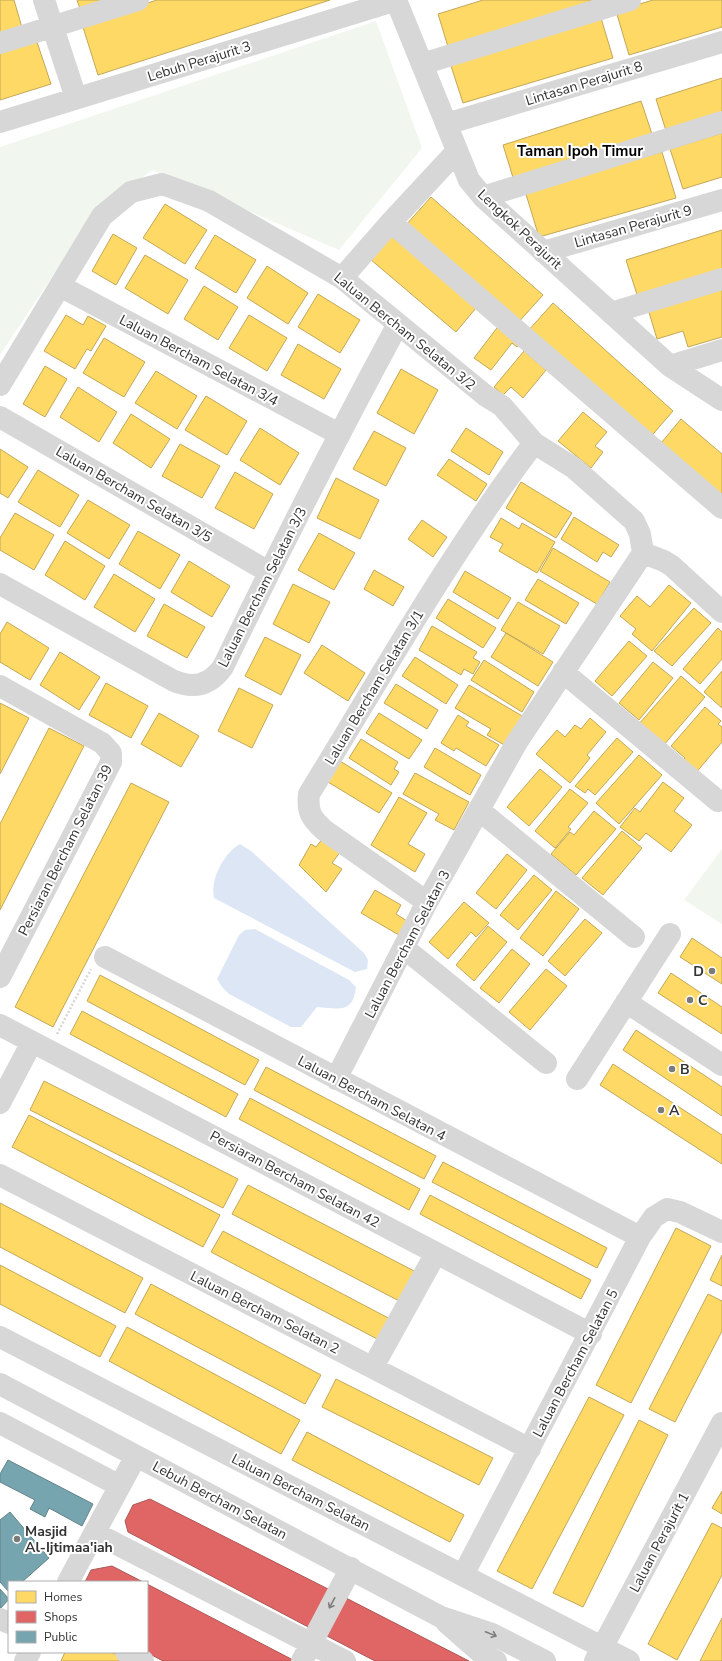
<svg xmlns="http://www.w3.org/2000/svg" width="722" height="1661" viewBox="0 0 722 1661" font-family="'Nunito Sans',sans-serif">
  <rect width="100%" height="100%" fill="#fff"/>
  <!-- green -->
  <path fill="#f1f6ee" d="M376,21l46,127 -83,102 -186,-80 -54,36 -99,149v-208z
    M722,849v75l-38,-24z"/>
  <!-- water -->
  <path fill="#dde6f4" d="M240,844l11,7 113,102 4,7 -1,9 -12,3 -141,-74c-4,-19 10,-45 26,-54z
    M255,929l94,51 7,7c-3,28 -19,21 -39,20l-16,20h-10l-62,-33 -7,-7 -5,-8 22,-44 6,-5z"/>
  <!-- homes -->
  <path fill="#ffd966" stroke="#c2a757" d="M0,0h14l9,31 -23,7z
    M77,0h53l-48,15z
    M157,0h173l-232,75 -16,-51z
    M483,0h111l-145,50 -11,-36z
    M653,0h69v27l-93,28 -13,-44z
    M601,18l12,40 -150,45 -13,-40z
    M36,39l15,45 -51,16v-49z
    M722,78v42l-54,17 -12,-38z
    M641,101l13,39 -139,44 -12,-39z
    M722,133v44l-39,12 -13,-40z
    M662,152l14,46 -137,39 -14,-46z
    M431,197l112,98 -27,30 -112,-98z
    M165,204l42,26 -22,34 -42,-26z
    M722,230v45l-83,26 -13,-41z
    M113,234l24,14 -21,37 -24,-14z
    M215,235l41,25 -20,33 -41,-25z
    M390,235l86,73 -20,24 -86,-73z
    M145,255l43,25 -20,34 -43,-26z
    M267,266l41,27 -20,31 -41,-26z
    M204,286l34,21 -20,33 -34,-21z
    M722,287v50l-34,10 -5,-16 -26,8 -9,-30z
    M318,294l42,26 -20,33 -42,-26z
    M553,303l120,108 -26,30 -120,-109z
    M66,315l17,10 5,-9 18,10 -15,25 -4,-2 -12,20 -31,-18z
    M249,315l38,23 -20,33 -38,-23z
    M500,324l21,17 -4,6 -5,-4 -21,27 -17,-12z
    M104,338l41,24 -21,35 -41,-24z
    M298,344l43,25 -17,30 -43,-24z
    M524,351l22,19 -23,28 -12,-11 -8,8 -9,-8z
    M45,366l22,13 -22,38 -22,-13z
    M401,369l37,21 -24,44 -37,-21z
    M156,371l41,25 -20,33 -42,-26z
    M78,387l39,25 -18,30 -39,-25z
    M206,396l41,25 -20,34 -42,-25z
    M583,412l24,20 -12,14 8,6 -12,16 -33,-27z
    M131,414l39,25 -19,29 -38,-25z
    M681,419l41,35v50l-65,-56z
    M260,428l39,25 -19,32 -40,-25z
    M466,428l37,24 -14,23 -38,-24z
    M374,431l32,17 -20,38 -33,-17z
    M180,444l40,22 -18,32 -40,-22z
    M0,449l28,18 -20,31 -8,-5z
    M449,459l38,25 -11,17 -39,-26z
    M38,470l41,25 -19,32 -42,-25z
    M235,472l38,22 -19,35 -39,-21z
    M336,478l43,22 -19,39 -43,-21z
    M521,482l51,31 -16,25 -50,-30z
    M88,500l42,25 -21,34 -42,-26z
    M15,513l39,22 -20,35 -34,-20v-12z
    M574,517l45,28 -8,12 -8,-5 -6,10 -36,-23z
    M501,518l18,11 3,-6 33,19 -18,31 -38,-22 4,-7 -13,-7z
    M422,520l25,17 -14,20 -25,-18z
    M138,531l42,24 -20,34 -41,-25z
    M319,533l36,20 -21,37 -36,-20z
    M65,541l40,25 -20,34 -40,-25z
    M553,548l57,34 -13,22 -57,-33z
    M189,561l41,25 -18,31 -41,-25z
    M374,570l30,17 -11,19 -29,-17z
    M465,571l46,27 -13,21 -45,-27z
    M114,574l41,25 -20,33 -41,-25z
    M538,579l41,24 -13,21 -41,-24z
    M293,584l37,18 -21,41 -36,-19z
    M669,585l22,18 -39,48 -20,-17 4,-5 -16,-13 17,-20 13,11z
    M448,599l48,29 -13,20 -47,-30z
    M518,602l42,24 -17,28 -42,-24z
    M164,604l41,23 -18,31 -40,-22z
    M694,608l17,15 -39,43 -18,-15z
    M7,622l42,26 -19,32 -30,-18v-28z
    M432,626l45,26 -4,6 7,4 -7,12 -9,-5 -3,6 -42,-25z
    M718,628l4,4v27l-22,25 -17,-15z
    M506,633l47,29 -15,24 -47,-29z
    M265,637l36,18 -20,40 -36,-19z
    M629,641l18,15 -35,40 -17,-15z
    M322,645l43,28 -17,28 -44,-28z
    M60,652l40,25 -21,33 -39,-25z
    M415,657l43,28 -12,19 -44,-28z
    M484,660l50,32 -12,20 -51,-32z
    M653,662l20,16 -34,42 -20,-17z
    M722,671v37l-18,-16z
    M681,676l24,21 -42,49 -25,-21z
    M106,683l42,23 -17,32 -42,-23z
    M396,684l42,26 -11,19 -43,-26z
    M469,685l55,32 -18,29 -19,-11 4,-6 -36,-21z
    M239,688l34,17 -21,43 -34,-17z
    M0,703l29,15 -29,56z
    M705,707l16,14 -3,3 4,3v15l-28,33 -13,-12 4,-5 -14,-12z
    M159,713l40,23 -18,31 -40,-23z
    M379,713l43,27 -13,19 -43,-26z
    M458,715l11,7 -3,4 33,19 -13,21 -30,-18 -2,3 -13,-8z
    M590,718l16,14 -19,23 3,3 -20,25 -34,-29 21,-24 8,7 10,-12 6,4z
    M49,728l35,18 -84,164v-86z
    M617,738l16,14 -38,43 -7,-6 -3,4 -10,-7z
    M361,739l37,23 -4,7 5,3 -8,13 -42,-27z
    M435,748l46,27 -11,20 -46,-28z
    M639,755l23,20 -43,49 -23,-21z
    M340,761l52,32 -13,20 -51,-31z
    M540,769l22,18 -33,39 -22,-19z
    M415,773l54,29 -15,28 -19,-10 4,-6 -36,-20z
    M663,782l21,16 -10,13 18,14 -21,27 -25,-19 -7,8 -19,-14 15,-19 5,4z
    M131,783l38,19 -116,225 -38,-20z
    M570,789l18,14 -20,24 3,2 -16,19 -20,-17z
    M399,797l28,16 -19,31 17,10 -10,18 -44,-27z
    M594,811l22,18 -40,46 -25,-21 19,-22 4,3z
    M622,831l20,17 -39,47 -21,-17z
    M323,838l18,13 -9,12 10,6 -16,23 -27,-27 12,-21 5,3z
    M507,854l20,16 -31,39 -20,-16z
    M534,875l18,15 -34,40 -18,-15z
    M375,890l26,15 -5,9 11,7 -8,14 -38,-22z
    M556,891l23,18 -36,47 -23,-18z
    M464,902l25,21 -13,14 -5,-5 -23,27 -19,-17z
    M585,919l17,14 -37,43 -17,-15z
    M488,926l19,16 -33,39 -18,-16z
    M692,938l30,20v26l-42,-27z
    M512,949l18,15 -31,39 -19,-15z
    M546,969l21,17 -37,44 -21,-18z
    M671,973l51,34v27l-64,-41z
    M100,975l159,85 -14,25 -158,-84z
    M82,1011l156,83 -12,23 -156,-83z
    M636,1030l86,57v29l-99,-66z
    M613,1064l109,71v29l-122,-79z
    M266,1067l170,89 -12,23 -170,-89z
    M44,1081l194,98 -15,29 -193,-98z
    M250,1098l170,91 -11,21 -170,-91z
    M29,1115l191,100 -17,32 -191,-100z
    M443,1162l164,86 -10,20 -165,-86z
    M248,1185l172,89 -15,30 -173,-90z
    M430,1195l161,85 -10,19 -161,-85z
    M0,1203l143,75 -18,35 -125,-66z
    M676,1228l35,18 -80,157 -35,-18z
    M223,1231l171,90 -11,21 -172,-90z
    M722,1255v31l-12,-6z
    M0,1265l116,61 -16,31 -100,-53z
    M151,1284l170,91 -16,29 -170,-90z
    M708,1294l14,7v30l-47,91 -26,-13z
    M127,1327l173,93 -19,34 -172,-93z
    M336,1379l157,79 -14,27 -157,-78z
    M589,1397l35,18 -92,174 -35,-18z
    M639,1420l29,15 -85,172 -30,-14z
    M307,1432l157,83 -14,27 -158,-82z
    M722,1491v23l-10,-6z
    M712,1523l10,5v47l-45,85 -29,-16z
    M722,1618v43h-22z
    M65,1652h46l17,9h-67z"/>
  <!-- shops -->
  <path fill="#e06666" stroke="#ac5757" d="M150,1499l182,92 -20,38 -184,-97 -3,-11 8,-16z
    M112,1566l31,16h-58l6,-12z
    M147,1584l148,77h-132l-17,-9z
    M346,1598l123,63h-94l-48,-25z"/>
  <!-- public -->
  <path fill="#76a5af" stroke="#62838a" d="M8,1460l85,44 -11,22 -33,-18 -4,9 -15,-8 5,-9 -35,-18v-8z
    M10,1512l39,46 -27,24h-13v10l-9,-10v-62z
    M0,1589l9,10 -9,10z"/>
  <g fill="none" stroke-linecap="round" stroke-linejoin="round">
    <!-- path -->
    <path stroke="#d7d7d7" stroke-width="2.5" stroke-dasharray="2 2" stroke-linecap="butt" d="M57,1034l34,-65"/>
    <!-- minor -->
    <path stroke="#d7d7d7" stroke-width="22" d="M44,0l32,98
      M396,0l73,180 14,17 187,169 52,34
      M0,43l138,-43
      M422,64l208,-64
      M0,122l397,-122
      M446,124l276,-82
      M483,197l239,-75
      M391,222l331,286
      M543,252l179,-52
      M342,278l49,-56 66,-71
      M60,286l279,148
      M611,313l111,-34
      M670,366l52,-16
      M0,385l102,-169 29,-24 31,-8 47,17 133,77 144,118 16,10 32,37 40,25 60,53 6,13 3,19 21,8 8,5 50,46
      M0,417l269,155
      M0,584l174,97c20,8 36,4 49,-14 56,-116 114,-230 175,-343
      M563,672l155,129
      M0,686l102,57 9,10v9l-111,215
      M479,810l155,127
      M427,902l-103,-72c-13,-12 -17,-18 -15,-36 73,-119 141,-240 225,-351
      M404,948l142,115
      M105,957l535,280
      M626,1002l96,63
      M0,1025l591,309
      M336,1079l91,-177 90,-160 126,-189
      M577,1079l93,-145
      M0,1103l32,-61
      M0,1175l530,274
      M0,1337l629,324
      M373,1367l63,-114
      M0,1384l441,233 51,17 53,27
      M0,1423l120,63
      M95,1533l250,128
      M463,1575l177,-338 14,-20 13,-8 13,3 42,20
      M68,1582l68,-126
      M0,1619l9,4
      M447,1623l33,29 16,9
      M126,1652l17,9
      M25,1661l5,-9
      M302,1661l49,-93
      M595,1661l127,-238"/>
  </g>
  <!-- one-way arrows -->
  <defs><path id="oneway-shaft" d="M-6 0H5M1.5-3L5.5 0L1.5 3" fill="none" stroke-width="1.6" stroke-linecap="round" stroke-linejoin="round"/></defs>
  <g stroke="#7d7d7d">
    <use href="#oneway-shaft" transform="translate(332 1603) rotate(118)"/>
    <use href="#oneway-shaft" transform="translate(491 1634) rotate(22)"/>
  </g>
  <!-- markers -->
  <g fill="#7a7a7a" stroke="#fff" stroke-width="1.5">
    <circle cx="712" cy="971" r="4"/>
    <circle cx="690" cy="1000" r="4"/>
    <circle cx="672" cy="1069" r="4"/>
    <circle cx="661" cy="1110" r="4"/>
    <circle cx="17" cy="1539" r="4"/>
  </g>
  <g text-anchor="middle" stroke-width="4" stroke-linejoin="round" paint-order="stroke">
    <!-- street labels -->
    <g font-size="14" fill="#333" stroke="#fff">
      <text transform="translate(199 61) rotate(-17)" y="5">Lebuh Perajurit 3</text>
      <text transform="translate(584 83) rotate(-17)" y="5">Lintasan Perajurit 8</text>
      <text transform="translate(633 226) rotate(-16)" y="5">Lintasan Perajurit 9</text>
      <text transform="translate(520 229) rotate(43)" y="5">Lengkok Perajurit</text>
      <text transform="translate(405 331) rotate(39)" y="5">Laluan Bercham Selatan 3/2</text>
      <text transform="translate(199 360) rotate(28)" y="5">Laluan Bercham Selatan 3/4</text>
      <text transform="translate(134 494) rotate(30)" y="5">Laluan Bercham Selatan 3/5</text>
      <text transform="translate(262 587) rotate(-63)" y="5">Laluan Bercham Selatan 3/3</text>
      <text transform="translate(374 687) rotate(-59)" y="5">Laluan Bercham Selatan 3/1</text>
      <text transform="translate(65 850) rotate(-63)" y="5">Persiaran Bercham Selatan 39</text>
      <text transform="translate(407 944) rotate(-62)" y="5">Laluan Bercham Selatan 3</text>
      <text transform="translate(372 1098) rotate(28)" y="5">Laluan Bercham Selatan 4</text>
      <text transform="translate(295 1179) rotate(28)" y="5">Persiaran Bercham Selatan 42</text>
      <text transform="translate(265 1312) rotate(27)" y="5">Laluan Bercham Selatan 2</text>
      <text transform="translate(575 1363) rotate(-62)" y="5">Laluan Bercham Selatan 5</text>
      <text transform="translate(301 1492) rotate(27)" y="5">Laluan Bercham Selatan</text>
      <text transform="translate(220 1500) rotate(28)" y="5">Lebuh Bercham Selatan</text>
      <text transform="translate(659 1542) rotate(-62)" y="5">Laluan Perajurit 1</text>
    </g>
    <!-- poi labels -->
    <g font-size="14" font-weight="bold" fill="#333" stroke="#fff" text-anchor="start">
      <text x="704" y="976" text-anchor="end">D</text>
      <text x="698" y="1005">C</text>
      <text x="680" y="1074">B</text>
      <text x="669" y="1115">A</text>
      <text x="25" y="1536">Masjid<tspan x="25" dy="16">Al-Ijtimaa'iah</tspan></text>
    </g>
    <!-- neighbourhood labels -->
    <g font-size="15" font-weight="bold" fill="#000" stroke="#fff">
      <text x="580" y="156">Taman Ipoh Timur</text>
    </g>
  </g>
  <!-- legend -->
  <rect x="8" y="1581" width="140" height="72" fill="#ffffff" stroke="#adadad"/>
  <rect x="16" y="1591" width="20" height="12" fill="#ffd966" stroke="#adadad"/>
  <text x="44" y="1601" font-size="12" fill="#333333">Homes</text>
  <rect x="16" y="1611" width="20" height="12" fill="#e06666" stroke="#adadad"/>
  <text x="44" y="1621" font-size="12" fill="#333333">Shops</text>
  <rect x="16" y="1631" width="20" height="12" fill="#76a5af" stroke="#adadad"/>
  <text x="44" y="1641" font-size="12" fill="#333333">Public</text>
</svg>
